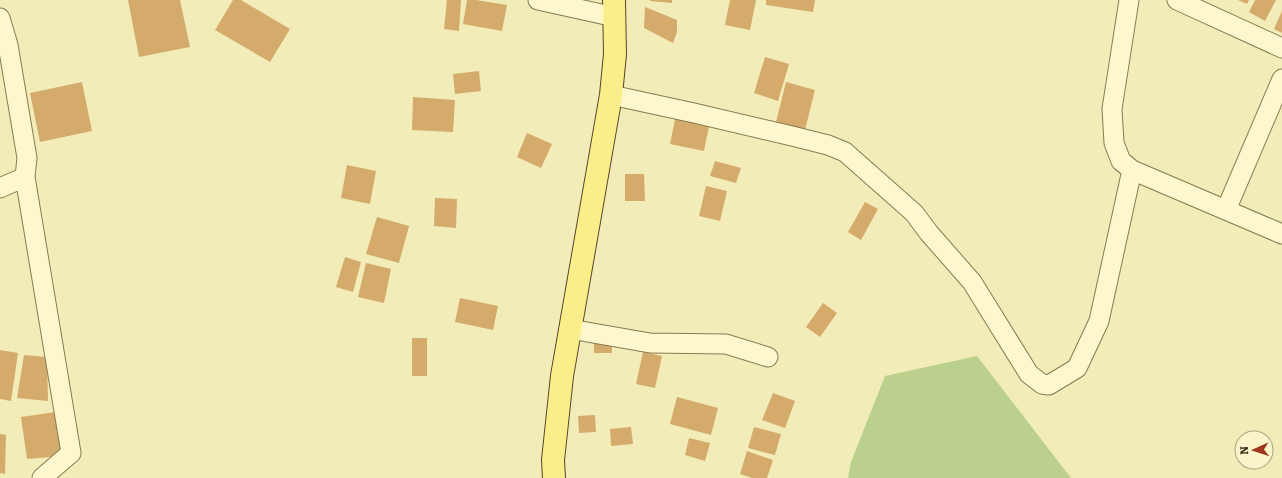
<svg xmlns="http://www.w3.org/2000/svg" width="1282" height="478" viewBox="0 0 1282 478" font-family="Bitter,serif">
  <rect width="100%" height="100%" fill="#f2ecb9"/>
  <!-- green -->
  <path fill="#bbd08c" d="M977,356l94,122h-223l3,-16 34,-86z"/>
  <!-- building -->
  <path fill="#d4ab6b" d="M128,0h52l10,47 -51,10z
    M233,0h8l49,29 -20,33 -55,-32z
    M447,0h14l-2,31 -15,-2z
    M467,0h9l31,5 -5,26 -39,-7z
    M650,0h22v3l-22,-2z
    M730,0h26l-6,30 -25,-5z
    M766,0h49l-2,12 -47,-7z
    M1238,0h11l-2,4z
    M1255,0h21l-11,21 -16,-9z
    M645,7l32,13v12l-4,11 -29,-15z
    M1282,11v22l-8,-4z
    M765,57l24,7 -11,37 -24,-8z
    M479,71l2,20 -26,3 -2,-20z
    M82,82l10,49 -52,11 -10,-49z
    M786,82l29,8 -12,48 -29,-8z
    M413,97l42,3 -2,32 -41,-2z
    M676,114l34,7 -6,30 -34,-7z
    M527,133l25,11 -11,24 -24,-11z
    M715,161l26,7 -5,15 -26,-7z
    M347,165l29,6 -6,33 -29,-6z
    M625,174h19l1,27h-20z
    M706,186l21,5 -7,30 -21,-5z
    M435,198l22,1 -1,29 -22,-2z
    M865,202l13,7 -17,31 -13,-8z
    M377,217l32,9 -10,37 -33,-9z
    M345,257l16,5 -8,30 -17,-5z
    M366,263l25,6 -7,34 -26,-6z
    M460,298l38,8 -5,24 -38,-8z
    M823,303l14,10 -17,24 -14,-10z
    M412,338h15v38h-15z
    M594,341h18v12h-18z
    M0,350l18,3 -7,48 -11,-2z
    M643,352l19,4 -7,32 -19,-4z
    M24,355l23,2 1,44 -31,-3z
    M773,393l22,8 -10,27 -23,-8z
    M677,397l41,11 -7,27 -41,-11z
    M56,412l6,44 -35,3 -6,-42z
    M595,415l1,17 -17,1 -1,-17z
    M631,427l2,17 -22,2 -1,-17z
    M754,427l27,7 -6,21 -27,-7z
    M0,434l6,1 -1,39 -5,-1z
    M689,438l21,5 -5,18 -20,-6z
    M747,451l26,9 -6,18h-15l-12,-4z"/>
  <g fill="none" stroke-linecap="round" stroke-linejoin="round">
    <!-- minor casing -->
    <g stroke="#897a52" stroke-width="21">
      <path id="minor" d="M538,0l77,17
        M1129,0l-17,109 2,34 7,18 11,9 150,64
        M1177,0l105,48
        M0,18l8,27 19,113 -2,19 -25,11
        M611,95l83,18 98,23 36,9 17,7 69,61 15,20 43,49 57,92 13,10 7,1 28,-17 22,-47 33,-151
        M25,177l46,276 -29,25
        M1226,210l56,-131
        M570,329l80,14 76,1 42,13"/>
    </g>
    <!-- major casing -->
    <g stroke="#564628" stroke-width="24">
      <path id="major" d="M554,478l-1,-18 9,-84 49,-281 4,-41 -1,-54"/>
    </g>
    <!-- minor -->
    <use href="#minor" stroke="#fcf7cc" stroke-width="19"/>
    <!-- major -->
    <use href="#major" stroke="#faee8b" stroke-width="22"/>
  </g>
  <!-- north arrow -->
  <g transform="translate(1254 450) rotate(267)"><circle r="19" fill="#f9f4c9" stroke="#aba483"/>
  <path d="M0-3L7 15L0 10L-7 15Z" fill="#9e351d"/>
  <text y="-6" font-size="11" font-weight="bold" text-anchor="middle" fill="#362d19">N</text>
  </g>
</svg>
